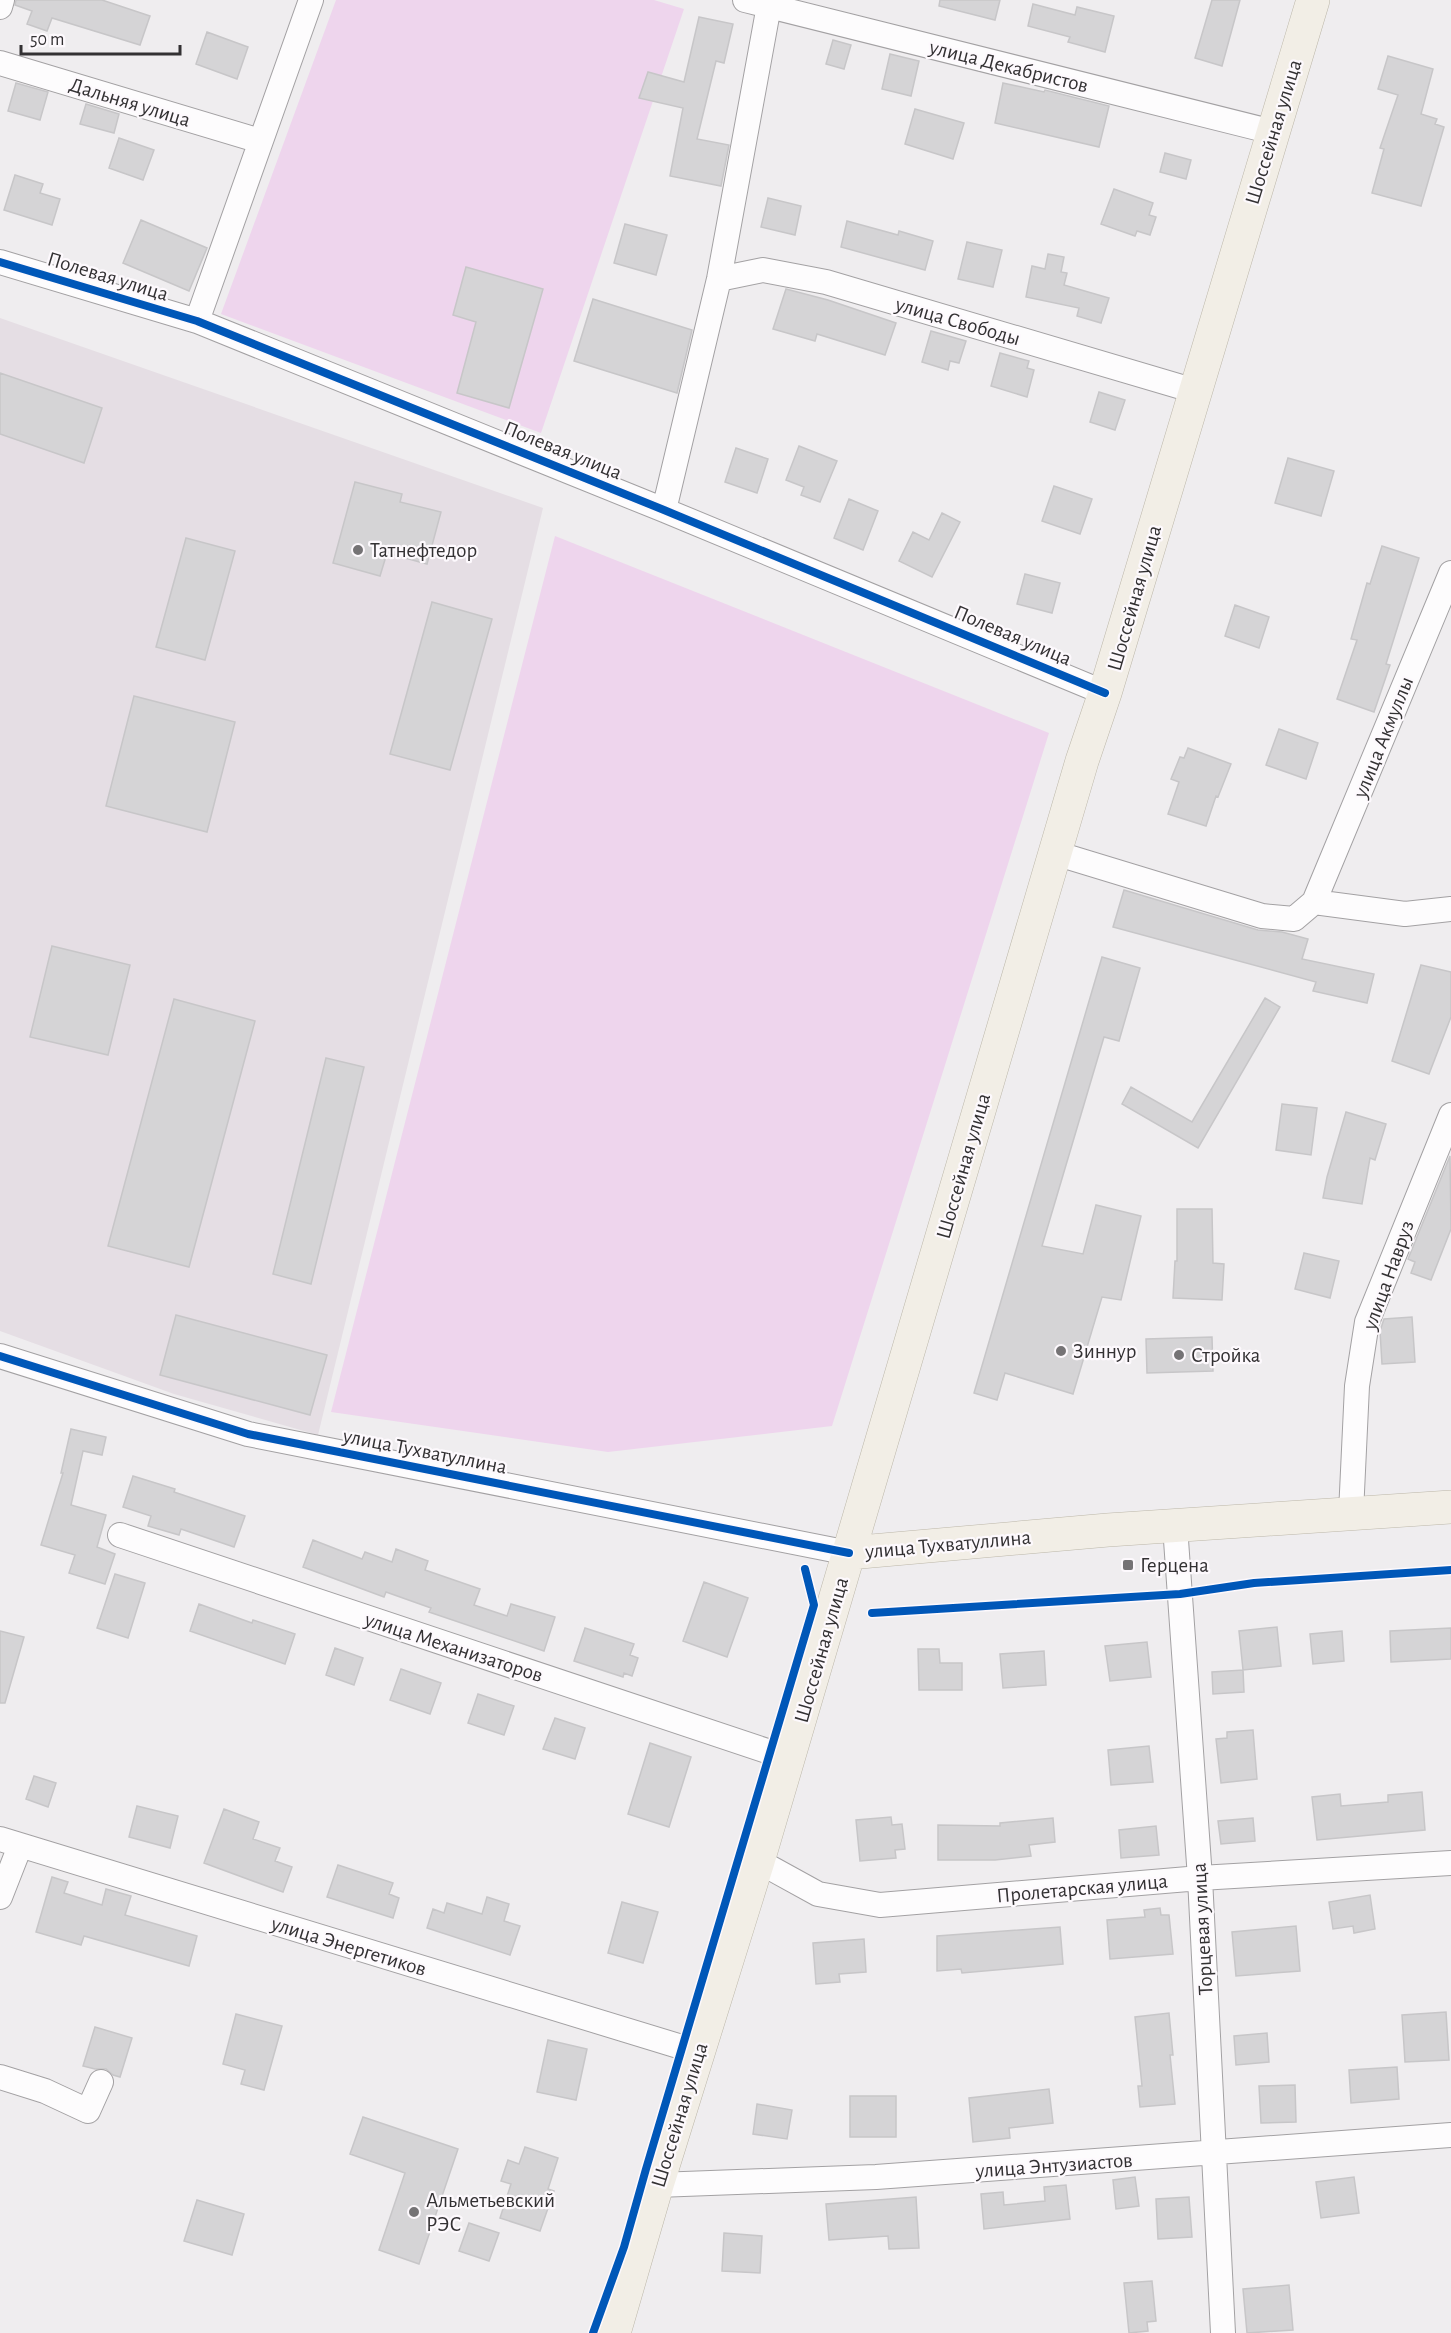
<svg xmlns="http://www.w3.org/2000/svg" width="1451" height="2333" viewBox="0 0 1451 2333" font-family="'Alegreya Sans',sans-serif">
  <rect width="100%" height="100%" fill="#efedef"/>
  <!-- built -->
  <path fill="#e5dee4" d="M0,318l543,190 -225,927 -144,-41 -174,-63z"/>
  <!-- green -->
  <path fill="#eed5ed" d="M336,0h318l30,9 -143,424 -320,-119z
    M555,536l494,197 -217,693 -224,26 -277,-40z"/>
  <!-- building -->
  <path fill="#d5d4d6" stroke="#c7c6c8" stroke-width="1.5" d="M16,0h86l48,16 -10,29 -88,-27 -5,13 -20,-7 5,-13 -17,-6z
    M940,0h60l-5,20 -56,-14z
    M1212,0h28l-18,66 -27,-8z
    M1033,4l42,11 2,-8 37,9 -9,36 -37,-10 2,-5 -42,-11z
    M699,17l34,7 -9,39 -8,-2 -19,78 32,6 -8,41 -51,-10 13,-68 -44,-10 9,-26 36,10z
    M207,32l41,15 -11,32 -41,-15z
    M833,40l18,5 -7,24 -18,-5z
    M890,54l29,7 -8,35 -29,-7z
    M1388,56l45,13 -12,45 16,5 -2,5 9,3 -23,79 -49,-13 12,-44 -4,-1 18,-53 -20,-6z
    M16,83l32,9 -8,28 -32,-9z
    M1003,83l41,9 1,-2 64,16 -10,41 -104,-24z
    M86,104l33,10 -5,19 -34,-9z
    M915,109l49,14 -11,36 -48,-15z
    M119,138l35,12 -11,30 -34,-12z
    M1165,153l26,7 -5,19 -26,-7z
    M15,175l28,9 -3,9 20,6 -8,26 -48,-15z
    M1114,189l39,14 -4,12 7,2 -6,18 -13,-4 -2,5 -34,-12z
    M768,198l33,8 -6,29 -34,-8z
    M141,220l66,28 -18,43 -66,-28z
    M847,221l51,14 1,-4 34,10 -8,29 -84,-23z
    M625,224l42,11 -11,40 -42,-12z
    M967,242l35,8 -9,37 -35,-8z
    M1048,254l16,3 -3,15 6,1 -3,12 45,13 -8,25 -24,-7 2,-8 -53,-11 6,-31 13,3z
    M466,267l77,22 -34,119 -52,-15 19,-71 -23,-7z
    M786,289l42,11 68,23 -11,32 -68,-21 -2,7 -42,-12z
    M593,299l99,31 -15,63 -103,-32z
    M931,331l35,10 -7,22 -9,-2 -2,9 -26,-8z
    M1000,353l29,8 -2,7 7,2 -7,27 -36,-11z
    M0,373l102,35 -18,55 -84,-29z
    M1099,392l26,8 -10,30 -25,-8z
    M799,446l38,15 -17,41 -19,-7 3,-8 -18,-7z
    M736,448l32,11 -11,34 -32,-11z
    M1288,458l46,13 -13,45 -46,-13z
    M355,482l47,12 -2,8 41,10 -14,52 -40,-11 -7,23 -47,-13z
    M1054,486l38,13 -12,35 -38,-13z
    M849,499l29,12 -15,39 -29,-12z
    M942,513l18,9 -28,55 -33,-16 14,-29 16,8z
    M186,538l49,13 -30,109 -49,-13z
    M1382,546l37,12 -33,106 4,1 -16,47 -37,-13 20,-59 -6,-1 16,-56 3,1z
    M1025,574l35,9 -8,30 -35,-9z
    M432,602l60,17 -42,151 -60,-16z
    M1235,605l34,12 -10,31 -34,-12z
    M134,696l101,26 -28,110 -101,-26z
    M1279,729l39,14 -12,36 -40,-14z
    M1188,748l43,16 -13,33 -2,-1 -10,30 -38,-12 11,-32 -8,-3 9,-22 4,1z
    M1124,890l134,40 24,2 26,7 -6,20 72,15 -7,29 -54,-12 3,-9 -203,-55z
    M52,946l78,19 -22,90 -78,-18z
    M1102,957l38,11 -21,73 -15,-4 -62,209 41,8 13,-49 45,11 -20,84 -19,-3 -29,97 -68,-21 -8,27 -23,-7z
    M1421,965l30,7v45l-22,57 -37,-13z
    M1265,998l15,9 -82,141 -76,-44 9,-17 61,35z
    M174,999l81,22 -66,246 -81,-21z
    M326,1058l38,9 -53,217 -38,-10z
    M1282,1104l35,4 -6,47 -35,-5z
    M1346,1112l40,12 -11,36 -5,-2 -8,46 -39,-6 4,-21z
    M1450,1156l1,73 -20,51 -20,-7 4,-11 -7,-3z
    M1177,1209h35l1,54 11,1 -2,36 -49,-2 2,-37h2z
    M1304,1253l35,8 -9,37 -35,-9z
    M176,1315l151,40 -17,60 -150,-40z
    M1412,1317l3,45 -33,2 -2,-33 4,-12z
    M1212,1337l1,34 -66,2 -1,-34z
    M71,1429l35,8 -4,18 -19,-4 -12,54 35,10 -9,32 18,7 -10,30 -36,-11 6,-18 -34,-10 22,-72h-2z
    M133,1476l42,13 -1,3 71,24 -11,31 -53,-18 -2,6 -31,-9 3,-10 -28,-9z
    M313,1540l49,19 3,-7 27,10 4,-13 32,12 -3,9 55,19 -6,16 33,11 4,-12 44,13 -11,34 -115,-39 2,-4 -45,-16 -2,5 -81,-30z
    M115,1574l30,9 -17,55 -31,-10z
    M704,1582l44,16 -21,59 -44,-16z
    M199,1604l53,19 1,-3 42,14 -10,30 -95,-33z
    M1277,1627l4,39 -38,4 -4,-39z
    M585,1628l49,16 -4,11 8,3 -6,18 -8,-3 -1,4 -49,-16z
    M1451,1628v31l-60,3 -1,-31z
    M0,1631l24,6 -19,66h-5z
    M1342,1631l2,30 -31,3 -3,-30z
    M1147,1642l4,35 -41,4 -5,-35z
    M335,1648l28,10 -9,27 -28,-10z
    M918,1649h21l1,14h22v27h-43z
    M1044,1651l2,34 -43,3 -3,-34z
    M401,1669l40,14 -11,31 -40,-14z
    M1243,1670l1,22 -31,2 -1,-22z
    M478,1694l36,12 -10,29 -36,-12z
    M555,1718l30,10 -10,31 -32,-10z
    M1253,1730l4,49 -36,4 -5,-44 11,-1v-6z
    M650,1743l41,14 -22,70 -41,-13z
    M1149,1746l4,36 -42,3 -3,-35z
    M34,1776l22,7 -8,24 -22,-8z
    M1422,1792l3,38 -108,10 -5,-43 28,-3 1,12 47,-4v-7z
    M137,1806l41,10 -8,32 -41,-11z
    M224,1809l35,13 -6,17 27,9 -5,13 17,6 -9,25 -79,-29z
    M891,1817l1,8 10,-1 3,25 -10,1 1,8 -36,3 -4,-41z
    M1053,1818l2,24 -26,3 2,11 -36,4h-57v-35l62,1v-3z
    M1253,1818l2,23 -34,3 -3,-23z
    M1156,1826l3,29 -38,3 -2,-28z
    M338,1865l55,18 -4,11 10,4 -6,20 -66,-21z
    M52,1877l16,5 -4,11 38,12 4,-16 25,7 -6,19 72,21 -8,30 -105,-30 -3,9 -45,-13z
    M1370,1895l5,34 -21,4 -1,-7 -20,3 -4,-27z
    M487,1897l22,7 -5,17 16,5 -10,29 -83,-27 6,-19 11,4 3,-10 35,11z
    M622,1902l36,10 -15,51 -35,-10z
    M1160,1908l1,7h8l4,39 -63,5 -3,-39 38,-3 -1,-7z
    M1296,1926l4,45 -64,5 -4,-44z
    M1060,1927l3,37 -101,9 -1,-4 -24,2v-35z
    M864,1939l2,33 -27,2 1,8 -24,2 -3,-41z
    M1446,2012l3,48 -44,2 -3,-47z
    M1169,2013l4,42h-3l5,49 -35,3 -2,-21h4l-7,-69z
    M236,2014l46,12 -18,64 -23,-6 4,-14 -22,-6z
    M95,2027l37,11 -12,39 -7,-2 -7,-6h-11l-12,-3z
    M1267,2033l2,29 -33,3 -2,-29z
    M548,2040l39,9 -11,51 -39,-8z
    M1397,2067l2,32 -48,4 -2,-33z
    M1295,2085l1,37 -35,1 -2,-37z
    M1049,2089l4,34 -44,5 1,10 -37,4 -4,-44z
    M850,2096h46v41h-46z
    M757,2104l35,6 -5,29 -34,-5z
    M363,2117l95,32 -39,115 -40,-14 26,-77 -55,-19z
    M525,2147l33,11 -10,31 6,2 -14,40 -40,-13 11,-34 -10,-3 7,-21 11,4z
    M1135,2177l4,29 -23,3 -3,-29z
    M1354,2177l5,36 -38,5 -5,-36z
    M1066,2185l4,34 -86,10 -3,-35 22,-2 1,13 41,-4 -1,-14z
    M916,2197l3,51 -30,1 -1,-13 -59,4 -3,-36z
    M1189,2197l3,40 -34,2 -2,-40z
    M197,2200l47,14 -12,41 -48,-14z
    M469,2223l30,10 -10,28 -30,-10z
    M724,2233l38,3 -2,37 -38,-2z
    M1152,2281l4,40 -9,1 1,9 -19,2 -5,-50z
    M1289,2285l4,45 -46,3 -4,-44z"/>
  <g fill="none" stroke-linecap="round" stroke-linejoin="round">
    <!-- minor casing -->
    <g stroke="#a3a1a3" stroke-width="26">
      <path id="minor" d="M745,0l528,132
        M0,7l2,-7
        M0,63l260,78
        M0,262l197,59 467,189 441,183
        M719,279l44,-9 63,12 369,109
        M197,321l114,-321
        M664,510l55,-231 51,-279
        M1055,853l207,63 32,3 20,-17 91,12 46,-5
        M1314,902l137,-329
        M0,1356l248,78 601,119
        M1351,1513l6,-127 10,-64 84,-207
        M1175,1526l25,352 23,455
        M120,1535l668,223
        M0,1839l698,213
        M758,1861l60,33 62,11 320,-27 251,-15
        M0,1897l20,-51
        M0,2077l45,14 43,20 13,-29
        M657,2185l219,-8 575,-42"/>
    </g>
    <!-- primary casing -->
    <g stroke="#bcb7a9" stroke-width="34">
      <path id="primary" d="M849,1553l259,-23 343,-23
        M614,2333l43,-148 101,-324 324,-1100 23,-68 208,-693"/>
    </g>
    <!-- minor -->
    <use href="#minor" stroke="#fdfcfd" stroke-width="24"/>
    <!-- primary -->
    <use href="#primary" stroke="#f2eee6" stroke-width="33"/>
    <!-- cycleway casing -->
    <g stroke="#fdf9fd" stroke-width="11">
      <path id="cycleway" d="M0,262l197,59 467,189 441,183
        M0,1356l248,78 601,119
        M872,1613l308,-19 74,-11 197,-13
        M593,2333l31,-86 22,-78 168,-564 -9,-36"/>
    </g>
    <!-- cycleway -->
    <use href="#cycleway" stroke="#0057b8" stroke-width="8"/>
  </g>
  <!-- markers -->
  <g fill="#757375" stroke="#fdf9fd" stroke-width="2">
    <circle cx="358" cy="550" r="6"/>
    <circle cx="1061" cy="1351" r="6"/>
    <circle cx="1179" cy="1355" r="6"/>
    <rect x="1122" y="1559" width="12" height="12" rx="3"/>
    <circle cx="414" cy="2212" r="6"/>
  </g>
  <g text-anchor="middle" stroke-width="4.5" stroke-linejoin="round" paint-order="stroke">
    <!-- street labels -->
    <g font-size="21" fill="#333133" stroke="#fdf9fd">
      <text transform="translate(1009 66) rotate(14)" y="7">улица Декабристов</text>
      <text transform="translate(130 102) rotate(17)" y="7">Дальняя улица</text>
      <text transform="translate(1273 132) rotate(-73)" y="7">Шоссейная улица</text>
      <text transform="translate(108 276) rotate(17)" y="7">Полевая улица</text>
      <text transform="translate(958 321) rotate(16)" y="7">улица Свободы</text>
      <text transform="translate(563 450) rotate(22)" y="7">Полевая улица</text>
      <text transform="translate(1134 598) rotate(-74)" y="7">Шоссейная улица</text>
      <text transform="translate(1013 635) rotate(23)" y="7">Полевая улица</text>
      <text transform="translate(1383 737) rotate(-68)" y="7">улица Акмуллы</text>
      <text transform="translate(963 1166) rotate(-74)" y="7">Шоссейная улица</text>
      <text transform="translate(1388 1275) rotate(-70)" y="7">улица Навруз</text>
      <text transform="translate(425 1451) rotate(11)" y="7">улица Тухватуллина</text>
      <text transform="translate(948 1544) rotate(-5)" y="7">улица Тухватуллина</text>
      <text transform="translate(454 1647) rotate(18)" y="7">улица Механизаторов</text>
      <text transform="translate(821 1650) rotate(-74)" y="7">Шоссейная улица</text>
      <text transform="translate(1082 1888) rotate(-5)" y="7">Пролетарская улица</text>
      <text transform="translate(1202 1929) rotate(-93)" y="7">Торцевая улица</text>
      <text transform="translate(349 1946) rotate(17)" y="7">улица Энергетиков</text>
      <text transform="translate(679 2115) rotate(-73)" y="7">Шоссейная улица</text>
      <text transform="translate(1054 2165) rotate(-4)" y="7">улица Энтузиастов</text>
    </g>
    <!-- poi labels -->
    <g font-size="21" fill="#333133" stroke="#fdf9fd" text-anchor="start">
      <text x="370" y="557">Татнефтедор</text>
      <text x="1073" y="1358">Зиннур</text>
      <text x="1191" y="1362">Стройка</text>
      <text x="1140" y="1572">Герцена</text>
      <text x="426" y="2207">Альметьевский<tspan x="426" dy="24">РЭС</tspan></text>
    </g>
  </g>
  <!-- scale -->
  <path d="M21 45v9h159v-9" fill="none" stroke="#333133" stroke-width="3"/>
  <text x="30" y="45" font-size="18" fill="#333133" stroke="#fdf9fd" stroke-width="4.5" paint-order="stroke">50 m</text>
</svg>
